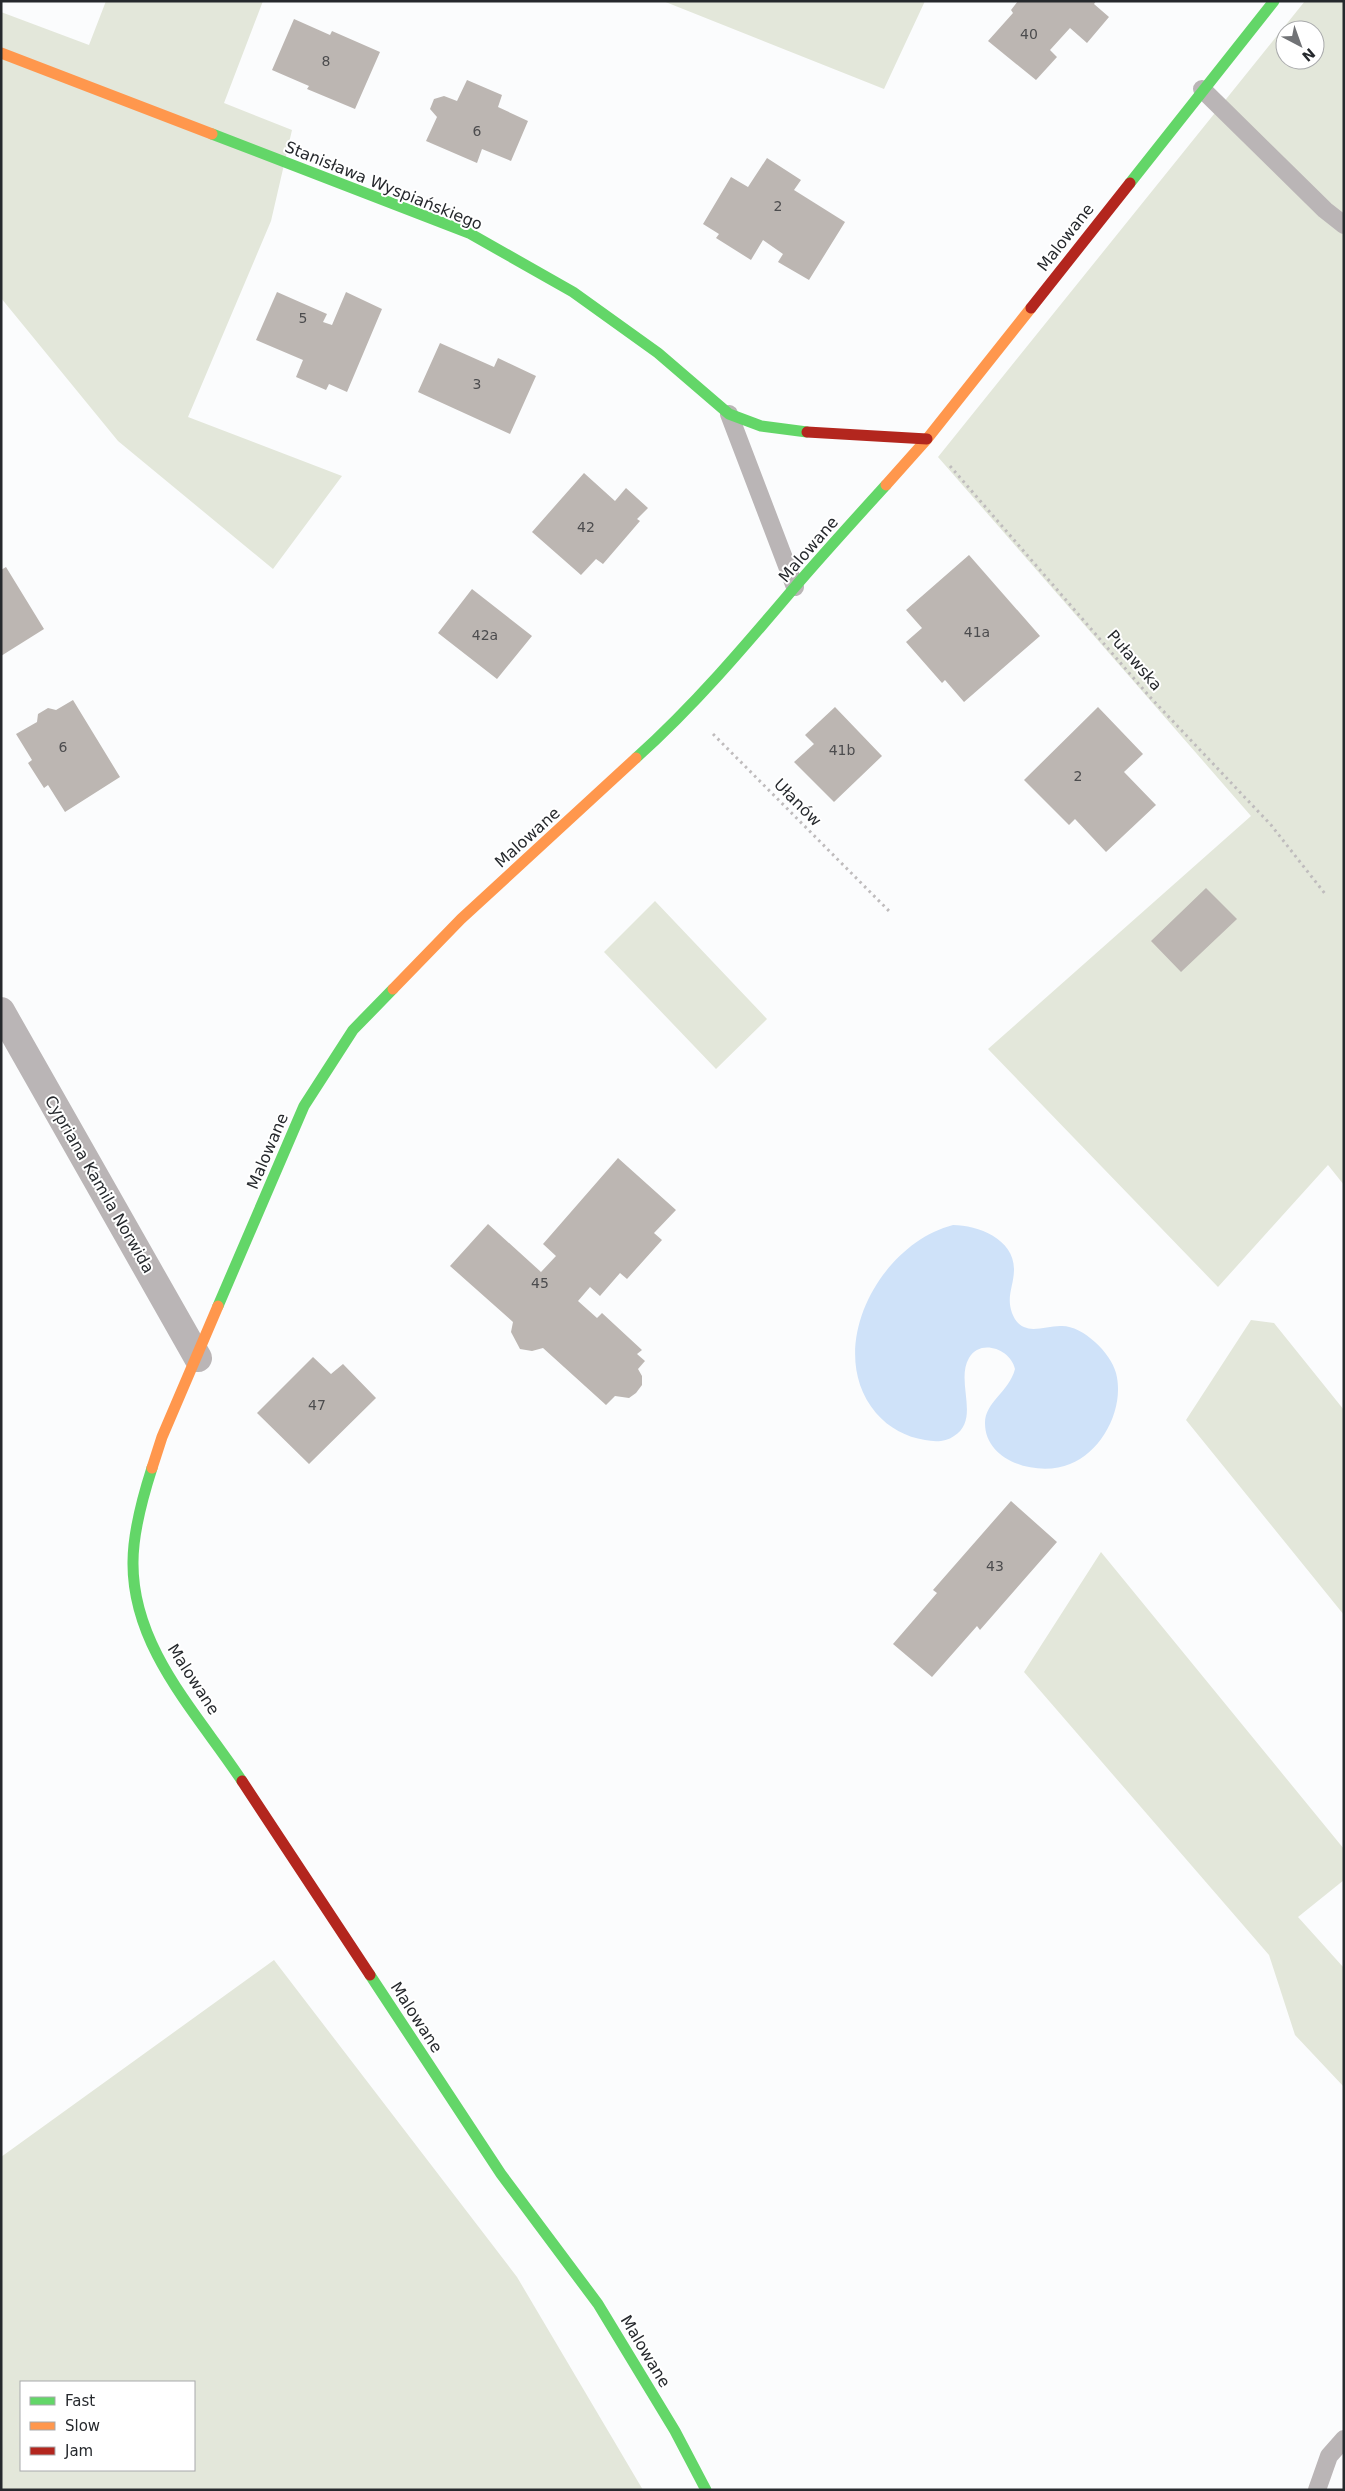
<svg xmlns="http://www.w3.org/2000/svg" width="1345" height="2491" viewBox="0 0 1345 2491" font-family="'DejaVu Sans',sans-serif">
  <rect width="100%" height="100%" fill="#fbfcfd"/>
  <!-- green -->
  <path fill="#e3e7da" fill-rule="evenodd" d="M106,1h157l-39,102 68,27 -21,91 -83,196 154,59 -69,93 -155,-128 -117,-143v-286l88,33z
    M663,1h262l-41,88z
    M1305,1h39v1184l-16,-20 -110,122 -230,-238 263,-233 -313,-359zM1285,30h30v30h-30z
    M655,901l112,118 -51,50 -112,-117z
    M1251,1320l23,3 70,87v205l-158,-195z
    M1101,1552l243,297v31l-46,37 46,51v119l-49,-52 -26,-80 -245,-283z
    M274,1960l243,317 126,213h-642v-333zM21,2382h173v88h-173z"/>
  <!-- water -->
  <path fill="#cfe2f9" d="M953,1225c25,0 61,14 61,44 0,17 -8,27 -2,44 10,26 32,12 50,13 21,0 49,27 54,47 9,34 -13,78 -46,91 -30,13 -85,-1 -85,-41 0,-21 24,-31 30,-54 -4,-20 -35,-31 -46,-11 -14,24 12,61 -15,78 -8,6 -19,6 -29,4 -19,-3 -36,-12 -49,-27 -53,-63 3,-169 77,-188z"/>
  <!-- building -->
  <path fill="#bcb6b2" d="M1018,1h78l-2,3 15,13 -22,26 -17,-15 -20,22 7,7 -21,23 -48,-39 25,-28 -2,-3z
    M294,19l36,16 2,-4 48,21 -25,57 -48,-20 2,-3 -37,-16z
    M467,80l35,15 -4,12 30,14 -17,40 -29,-12 -5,14 -51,-22 11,-24 -7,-8 4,-10 10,-3 13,5z
    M767,158l34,22 -7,10 51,32 -36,58 -31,-18 5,-8 -20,-14 -12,20 -35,-22 3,-4 -16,-10 28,-47 17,10z
    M277,292l50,22 -4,8 9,3 14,-33 36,17 -35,83 -18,-8 -3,6 -30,-13 7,-17 -47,-20z
    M440,343l54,24 4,-9 38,18 -26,58 -92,-42z
    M584,473l31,28 11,-13 22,20 -11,11 3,2 -37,43 -7,-5 -15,16 -49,-43z
    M969,555l71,81 -76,66 -19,-22 -3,3 -36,-41 16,-14 -16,-18z
    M6,567l38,62 -43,27v-86z
    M472,589l60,47 -35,43 -59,-46z
    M73,700l47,77 -55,35 -17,-27 -4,3 -16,-25 4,-3 -16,-26 21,-12 1,-8 10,-6 8,2z
    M835,707l47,49 -48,46 -40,-40 20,-18 -9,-9z
    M1098,707l45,47 -19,18 32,33 -50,47 -31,-33 -6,6 -45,-45z
    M1206,888l31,31 -56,53 -30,-31z
    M618,1158l58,52 -22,23 8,7 -35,39 -7,-6 -20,23 -10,-9 -12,14 19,17 5,-5 40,37 -5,4 8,7 -7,8 4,7v9l-6,8 -7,5 -14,-2 -9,9 -63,-57 -11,3 -12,-2 -9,-17 2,-10 -63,-56 38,-42 53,48 15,-16 -13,-12z
    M313,1357l18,17 12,-10 33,34 -67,66 -52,-51z
    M1011,1501l46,41 -77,88 -3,-4 -45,51 -39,-33 44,-51 -4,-3z"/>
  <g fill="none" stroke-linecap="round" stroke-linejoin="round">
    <!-- path -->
    <path stroke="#bfbcbd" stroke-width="3" stroke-dasharray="2.5 4" stroke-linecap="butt" d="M950,466l200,231 121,128 55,70
      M713,734l178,179"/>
    <!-- lane -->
    <path stroke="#bab5b6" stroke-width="18" d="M1202,89l123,121 19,15
      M729,414l66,173
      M1317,2490l12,-34 15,-17"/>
    <!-- street -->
    <path stroke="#bab5b6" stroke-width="28" d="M1,1011l197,347"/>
    <!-- fast -->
    <path stroke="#63d668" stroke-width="11" d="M212,134l257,99 104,59 85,61 71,61 32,12 46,6
      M1130,183l144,-182
      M636,758c58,-52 108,-111 158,-170 30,-35 61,-69 92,-103
      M218,1306l86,-200 49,-76 40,-41
      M152,1468c-9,28 -19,65 -19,94 -1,86 65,152 109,219
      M370,1975l131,199 97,130 77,127 31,59"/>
    <!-- slow -->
    <path stroke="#ff974d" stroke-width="11" d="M1,53l211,81
      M886,485l41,-46 104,-131
      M393,989l68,-70 175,-161
      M152,1468l10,-31 56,-131"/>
    <!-- jam -->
    <path stroke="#b3261e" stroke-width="11" d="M1031,308l99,-125
      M807,432l120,7
      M242,1781l128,194"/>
  </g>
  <g text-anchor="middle" stroke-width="4" stroke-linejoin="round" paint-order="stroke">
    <!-- number labels -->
    <g font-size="14" fill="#4c4c4e">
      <text x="1029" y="39">40</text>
      <text x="326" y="66">8</text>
      <text x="477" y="136">6</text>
      <text x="778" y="211">2</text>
      <text x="303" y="323">5</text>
      <text x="477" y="389">3</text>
      <text x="586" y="532">42</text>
      <text x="977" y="637">41a</text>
      <text x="485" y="640">42a</text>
      <text x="63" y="752">6</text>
      <text x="842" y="755">41b</text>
      <text x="1078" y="781">2</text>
      <text x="540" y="1288">45</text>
      <text x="317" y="1410">47</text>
      <text x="995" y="1571">43</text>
    </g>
    <!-- street labels -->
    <g font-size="16" fill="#26292d" stroke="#fff">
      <text transform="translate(384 185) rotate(22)" y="6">Stanisława Wyspiańskiego</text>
      <text transform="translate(1065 237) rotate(-52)" y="6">Malowane</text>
      <text transform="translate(808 549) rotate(-49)" y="6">Malowane</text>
      <text transform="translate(1135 660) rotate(49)" y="6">Puławska</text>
      <text transform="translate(798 802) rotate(45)" y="6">Ułanów</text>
      <text transform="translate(527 837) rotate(-42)" y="6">Malowane</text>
      <text transform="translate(267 1151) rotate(-67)" y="6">Malowane</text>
      <text transform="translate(100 1184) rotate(60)" y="6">Cypriana Kamila Norwida</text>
      <text transform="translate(194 1679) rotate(57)" y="6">Malowane</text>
      <text transform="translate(417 2017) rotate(57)" y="6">Malowane</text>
      <text transform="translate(646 2351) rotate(59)" y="6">Malowane</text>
    </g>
  </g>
  <!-- border -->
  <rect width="1345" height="2491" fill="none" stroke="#26292d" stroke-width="5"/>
  <!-- legend -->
  <rect x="20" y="2381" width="175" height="90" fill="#ffffff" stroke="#a8a9ab"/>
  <rect x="30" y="2397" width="25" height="8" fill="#63d668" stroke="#a8a9ab"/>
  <text x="65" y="2406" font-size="15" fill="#26292d">Fast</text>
  <rect x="30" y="2422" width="25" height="8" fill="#ff974d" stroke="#a8a9ab"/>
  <text x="65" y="2431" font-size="15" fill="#26292d">Slow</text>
  <rect x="30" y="2447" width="25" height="8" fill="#b3261e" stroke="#a8a9ab"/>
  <text x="65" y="2456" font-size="15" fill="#26292d">Jam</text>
  <!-- north arrow -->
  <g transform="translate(1300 45) rotate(139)"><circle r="24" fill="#ffffff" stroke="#a8a9ab"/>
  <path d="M0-4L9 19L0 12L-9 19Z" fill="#717376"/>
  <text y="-8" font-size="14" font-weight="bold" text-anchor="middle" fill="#26292d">N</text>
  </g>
</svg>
